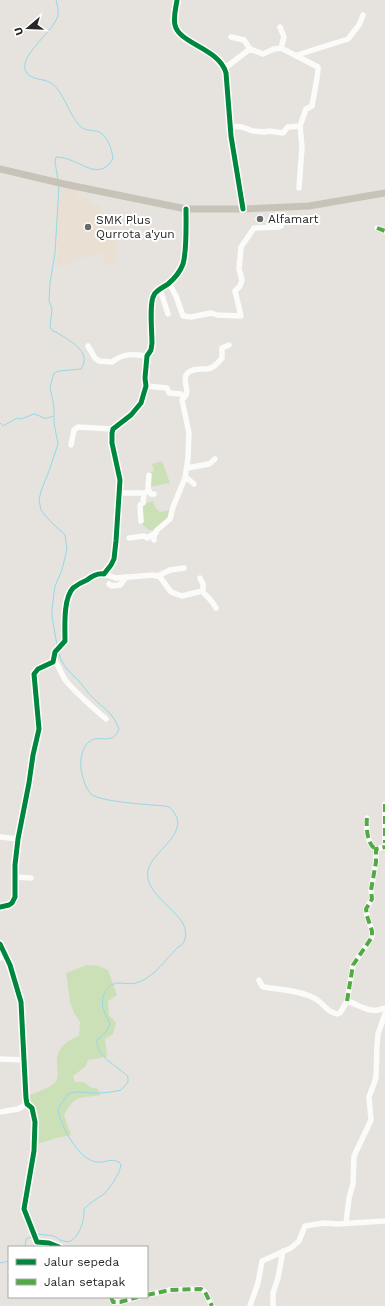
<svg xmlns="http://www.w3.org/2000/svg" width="385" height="1306" viewBox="0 0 385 1306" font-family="'Work Sans',sans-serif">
  <rect width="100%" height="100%" fill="#e6e2de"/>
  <!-- education -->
  <path fill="#e9e0d3" d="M60,188l17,2 1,7 12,2 3,7 6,-2 3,9 16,1 -2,51 -9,-1v-2l-4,-1 -1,-8h-5l-6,3 -21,5v4l-13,1 1,-54z"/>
  <!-- green -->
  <path fill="#cce0b8" d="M162,461l8,22 -21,4v-15l5,-1 -2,-7z
    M153,501l2,6 5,5 10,-2 -2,10 -12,10h-7l-6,-5 -4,-19z
    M87,965l11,1 10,4 9,25 -9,6 1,14 7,8 -3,11 -8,5 2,18 -19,3 -2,6 -13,10 2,6h9l6,5 8,2 2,6c-22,4 -24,-1 -36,20l7,20 -15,3 -19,6 -4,-1v-22l-5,-25 21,-9 7,-5c3,-9 1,-10 1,-19 -1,-14 10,-23 22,-27l1,-14 -6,-9 -4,-11 -4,-29z"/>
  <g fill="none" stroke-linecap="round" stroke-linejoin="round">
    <!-- stream -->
    <path stroke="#93d9e6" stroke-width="1" d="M56,0c1,5 3,10 2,15 -3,16 -41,41 -32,57 6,9 18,6 25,11 12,7 18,32 29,43 6,5 10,4 17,5 10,3 15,18 16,28 -16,25 -34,-2 -57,-2l-1,5 3,18
      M0,423l3,3 14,-8 4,1 13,-5c9,2 8,7 19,2
      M57,645l-5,-28v-8l3,-23 7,-16 5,-21 -2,-14 -16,-15 -8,-10 -2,-10 2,-9 8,-20 9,-27 -4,-21v-16l-4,-20 4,-14 5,-2 22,-2c12,-18 -13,-29 -25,-37l-3,-1 -3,-4 2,-18 -3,-8 1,-18 5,-30 4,-68
      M37,1234l17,2 6,4 8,2c11,-3 17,-22 16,-33 5,-6 13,-10 20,-15 6,-6 16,-21 17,-29l-2,-3c-10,-4 -13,1 -22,0 -18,-1 -37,-37 -39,-53l10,-15c11,-4 17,-1 28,-1 9,0 17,-1 25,-3l7,-8v-5c-9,-11 -33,-20 -31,-37l10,-9 3,-7c-2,-5 -4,-8 -6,-13 -5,-12 2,-27 14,-28 8,0 14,2 21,-1 16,-6 27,-23 38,-34 3,-2 6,-4 7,-6 12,-28 -42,-43 -36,-72 4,-18 40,-36 27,-56 -3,-5 -4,-6 -9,-8 -14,-1 -66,-4 -75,-12 -6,-6 -9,-18 -10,-26 -1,-8 1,-21 8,-26 10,-9 23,5 30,-13 -7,-18 -15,-20 -27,-32 -6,-6 -9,-12 -14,-17 -8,-8 -17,-15 -19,-27
      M25,1247l1,-8 7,-3
      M0,1263l9,-2"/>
    <!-- minor -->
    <path stroke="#fbfbfa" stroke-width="5.5" d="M177,0c-1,8 -4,17 -2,25 4,19 44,23 51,48l5,63 12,73
      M280,27l4,10 -3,11
      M231,37l13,3 6,9
      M297,55l51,-16 11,-14 4,-10
      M225,68l25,-19 13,5 11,-5 7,-1 37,19c1,3 -5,33 -6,39l-6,3 -6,17 2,21 -3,41
      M230,126l12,1 11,4 12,1 4,-1 14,2 5,-6 12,-1
      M377,228l8,3
      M169,283l7,13 7,20 8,1 20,-4 6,2 24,1 -6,-25 5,-5 2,-6 -3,-11 2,-22 13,-19 25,-1 2,-1 2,-5h6
      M160,289l8,25
      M88,346l7,12 4,3 13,1c12,-9 21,-8 35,-6
      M146,386l21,2 2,5 12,1 3,3
      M71,445l3,-15 4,-3 35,2
      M187,468l22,-4 6,-5
      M149,475l-1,13 1,3
      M187,478l7,6
      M119,493h25l5,-2 2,3h3
      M141,521l-1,-16 3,-2 1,-10
      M129,538l15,-2 3,2 9,-5
      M154,540v-5l3,-5 13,-11 3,-12 12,-29 3,-20 1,-25 -7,-33c1,-2 3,-3 4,-5 3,-6 -3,-13 0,-20 4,-7 14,-6 20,-6 7,0 12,-6 16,-11v-10l7,-3
      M104,574l12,4 37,-3 7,2 11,15 11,4 20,-5c5,6 10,9 14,17
      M158,576l12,-6 14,-2
      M200,578l3,6v8
      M109,584l3,2 8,-1 6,-8
      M54,659c5,7 7,15 12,22 12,14 26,26 40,38
      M385,804v39
      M367,818c-1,8 0,28 9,31
      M1,837l17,2
      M15,877l16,1
      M0,907l9,-2 3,-2 3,-6v-32l3,-26 11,-56 4,-28 6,-26 -5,-55 4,-5 15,-7 2,-10 10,-11c0,-14 -2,-42 8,-53 4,-3 9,-6 14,-8 5,-4 11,-7 17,-6l7,-9 3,-6 2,-18 4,-61 -8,-37v-10l1,-4 18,-14 10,-12 5,-17 -1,-8 2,-22 4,-6 1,-7c0,-10 -3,-41 2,-48 2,-5 10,-8 14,-11 6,-5 12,-12 15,-20 4,-14 3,-39 3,-55
      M0,944l10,21 11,37 5,96 1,6 5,4 3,14 -1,29 -10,58 13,33 12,1 10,4
      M0,958l6,-2
      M259,980l3,6 2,1c16,3 35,3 50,11 9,4 12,14 23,16l3,-1 7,-12c13,4 24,14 38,7
      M347,1001l6,-36 19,-28v-6l-5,-15 -1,-7 6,-10 -1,-9 5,-28v-13l9,-2
      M0,1059l24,1
      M0,1112l18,-3 9,-5
      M346,1223l3,-25 4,-14 1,-28 17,-36 -2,-23 7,-19 1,-33 1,-11 7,-20
      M147,1295l23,-5 31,-1 4,3 7,14
      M111,1297l2,5h7l18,-5
      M250,1306l8,-23 4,-22 29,-13 8,-7 6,-15 19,-3 13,1 48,-3
      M273,1306v-13l5,-15 5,-27"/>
    <!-- major -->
    <path stroke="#c8c3b8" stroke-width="7" d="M0,169l64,15 122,25h57l66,-3 76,-13"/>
    <!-- quiet -->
    <path stroke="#53aa44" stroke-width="4" stroke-dasharray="8 4" stroke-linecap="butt" d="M377,228l8,3
      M385,804v39
      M367,818c-1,8 0,28 9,31
      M347,1001l6,-36 19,-28v-6l-5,-15 -1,-7 6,-10 -1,-9 5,-28v-13l9,-2
      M147,1295l23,-5 31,-1 4,3 7,14
      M111,1297l2,5h7l18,-5"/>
    <!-- cycleway casing -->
    <g stroke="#fff" stroke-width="8">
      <path id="cycleway" d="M177,0c-1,8 -4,17 -2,25 4,19 44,23 51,48l5,63 12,73
        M0,907l9,-2 3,-2 3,-6v-32l3,-26 11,-56 4,-28 6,-26 -5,-55 4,-5 15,-7 2,-10 10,-11c0,-14 -2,-42 8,-53 4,-3 9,-6 14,-8 5,-4 11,-7 17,-6l7,-9 3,-6 2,-18 4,-61 -8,-37v-10l1,-4 18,-14 10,-12 5,-17 -1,-8 2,-22 4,-6 1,-7c0,-10 -3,-41 2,-48 2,-5 10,-8 14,-11 6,-5 12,-12 15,-20 4,-14 3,-39 3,-55
        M0,944l10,21 11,37 5,96 1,6 5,4 3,14 -1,29 -10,58 13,33 12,1 10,4"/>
    </g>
    <!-- cycleway -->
    <use href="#cycleway" stroke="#00873e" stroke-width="5"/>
  </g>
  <!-- markers -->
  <g fill="#6a6968" stroke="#fff" stroke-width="1.5">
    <circle cx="260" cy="219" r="4"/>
    <circle cx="88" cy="227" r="4"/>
  </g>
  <g text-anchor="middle" stroke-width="4" stroke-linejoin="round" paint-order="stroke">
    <!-- poi labels -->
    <g font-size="12" fill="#282828" stroke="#fff" text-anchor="start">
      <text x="268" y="223">Alfamart</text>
      <text x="96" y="224">SMK Plus<tspan x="96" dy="14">Qurrota a'yun</tspan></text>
    </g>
  </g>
  <!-- legend -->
  <rect x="8" y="1246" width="140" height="52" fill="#ffffff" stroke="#a9a9a9"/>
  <rect x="16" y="1259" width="20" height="6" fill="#00873e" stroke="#a9a9a9"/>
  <text x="44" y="1266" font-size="12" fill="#282828">Jalur sepeda</text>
  <rect x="16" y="1279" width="20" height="6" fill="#53aa44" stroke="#a9a9a9"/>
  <text x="44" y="1286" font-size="12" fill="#282828">Jalan setapak</text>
  <!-- north arrow -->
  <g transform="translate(28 28) rotate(251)" stroke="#ffffff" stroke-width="3" paint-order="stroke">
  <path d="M0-3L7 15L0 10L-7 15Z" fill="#282828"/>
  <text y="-6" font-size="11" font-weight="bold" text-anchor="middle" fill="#282828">U</text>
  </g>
</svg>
